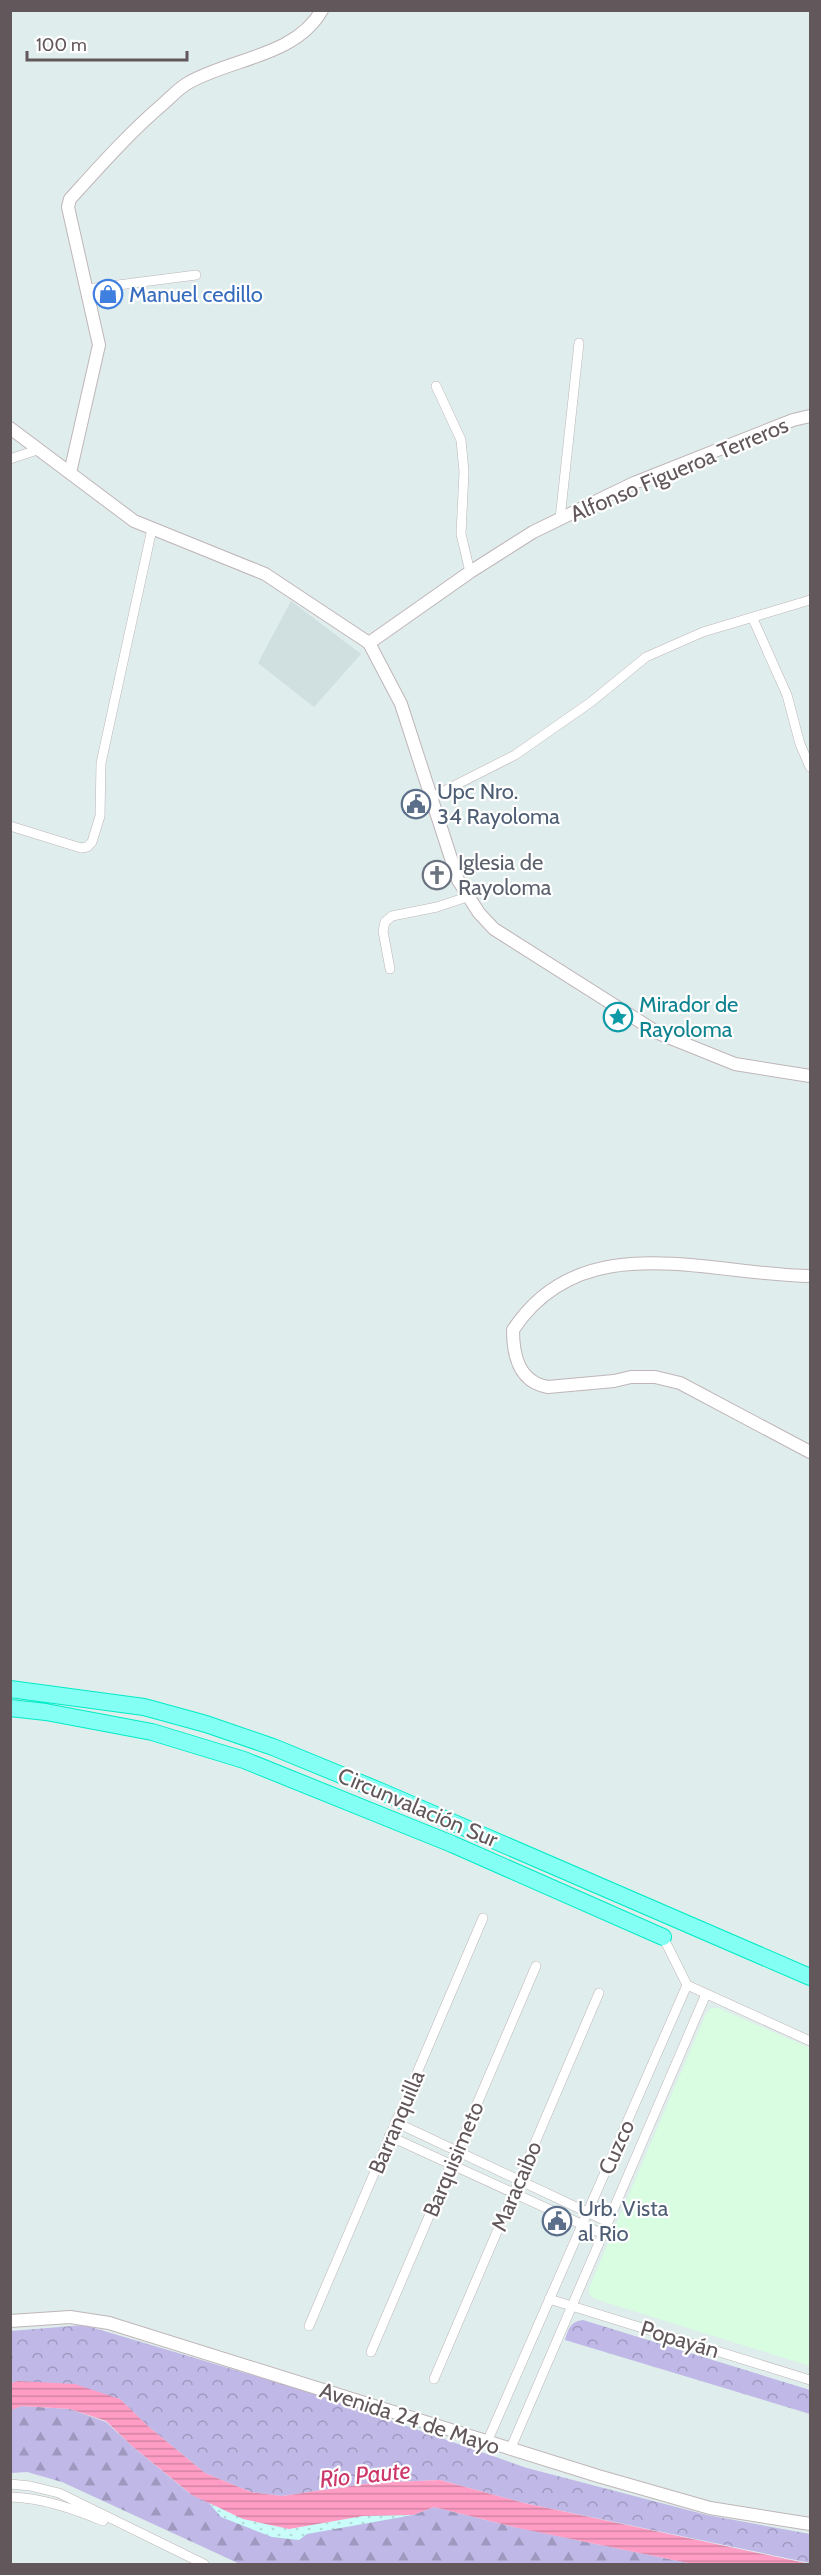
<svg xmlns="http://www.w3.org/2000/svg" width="821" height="2575" viewBox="0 0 821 2575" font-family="Cabin,sans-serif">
  <defs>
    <pattern id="forest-firs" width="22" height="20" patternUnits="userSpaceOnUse" patternTransform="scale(1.5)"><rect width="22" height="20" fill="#c0b9e8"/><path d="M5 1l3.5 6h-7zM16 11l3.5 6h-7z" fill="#9f99bf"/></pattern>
    <pattern id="sand-dots" width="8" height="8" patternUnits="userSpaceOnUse" patternTransform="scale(1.5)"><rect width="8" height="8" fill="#cafdf9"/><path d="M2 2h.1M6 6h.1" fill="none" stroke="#b0dbd8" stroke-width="1.8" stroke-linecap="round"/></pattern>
    <pattern id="park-crowns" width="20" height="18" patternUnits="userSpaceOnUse" patternTransform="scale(1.5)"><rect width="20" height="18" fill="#c0b9e8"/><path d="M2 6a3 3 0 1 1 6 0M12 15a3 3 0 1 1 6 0" fill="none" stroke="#9f99bf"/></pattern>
    <pattern id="water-rules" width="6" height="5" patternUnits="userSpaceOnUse" patternTransform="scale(1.5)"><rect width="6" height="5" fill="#ff9dc5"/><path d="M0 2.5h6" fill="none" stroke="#d283a3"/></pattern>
  </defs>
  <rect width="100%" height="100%" fill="#dfedec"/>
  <!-- education -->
  <path fill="#d0dfdf" d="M291,601l70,53 -47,53 -56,-44z"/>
  <!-- medical -->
  <path fill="#d8fde1" d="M711,2008h7l92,40v318l-215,-67 -6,-5v-6l117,-274z"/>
  <!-- forest -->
  <path fill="url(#forest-firs)" d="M22,2406l48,3 36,13 26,24 57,47 224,22 21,-8 80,20 179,37h-453l-178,-82 -35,-10 -16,1 -1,-63z"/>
  <!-- sand -->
  <path fill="url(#sand-dots)" d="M209,2503l24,7 165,-1 15,6 -106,19 -8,6 -27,-3 -51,-20z"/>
  <!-- park -->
  <path fill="url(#park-crowns)" d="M583,2320l227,70v24l-245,-74c3,-11 6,-19 18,-20z
    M84,2325l225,67 218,76 180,47 103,19v29l-286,-60 -84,-23 -69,3 -89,13 -31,-4 -46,-19 -56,-46 -29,-28 -102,-18 -7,2v-52z"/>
  <!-- water -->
  <path fill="url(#water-rules)" d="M18,2381l57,3 45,15 29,28 56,46 46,19 31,4 89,-13 69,-3 84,23 286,61h-117l-175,-36 -84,-21 -21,8 -50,1 -74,13 -46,-10 -51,-24 -60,-49 -26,-25 -36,-12 -48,-3 -11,4v-27z"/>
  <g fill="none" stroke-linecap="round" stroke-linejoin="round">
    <!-- street casing -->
    <g stroke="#beb5b7" stroke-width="10">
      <path id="street" d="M87,289l109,-14
        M436,386l25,54 3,32 -3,62 9,38
        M10,459l27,-9
        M560,519l19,-176
        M753,619l34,76 13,49 10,23
        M432,797l83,-42 76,-53 55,-45 57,-25 107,-32
        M10,826l71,22 6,-1 5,-5 8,-26 1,-53 51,-234
        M390,969l-7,-38 2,-9 7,-6 45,-9 30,-10
        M663,1937l24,48 123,56
        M395,2122l213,100
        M389,2136l214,98
        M549,2299l261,81
        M309,2326l174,-408
        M371,2352l165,-386
        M434,2379l165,-386
        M487,2442l200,-457
        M510,2450l196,-456
        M10,2484l20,2 29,7 145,71
        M10,2497c33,1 64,12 93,24"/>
    </g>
    <!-- secondary casing -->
    <g stroke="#c0b5b8" stroke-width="14">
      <path id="secondary" d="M10,428l124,93 131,53 104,69 32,61 57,176 21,33 15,16 164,104 77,31 75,12
        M70,473l29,-128 -31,-138 2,-8c30,-33 59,-66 93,-95 8,-7 16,-16 25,-21 43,-25 107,-26 134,-73
        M369,643l101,-71 63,-40 101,-49 159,-63 17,-4
        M810,1276c-102,-1 -228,-51 -297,54 0,26 6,52 35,57l66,-6 17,-4h24l25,6 130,69
        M10,2321l60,-4 39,6 489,153 112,32 100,16"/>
    </g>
    <!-- highway casing -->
    <g stroke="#00ecc6" stroke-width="18">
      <path id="highway" d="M10,1689l134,18 62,17 67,23 107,44 430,186
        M10,1708l36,4 106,20 92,28 208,84 211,93"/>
    </g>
    <!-- street -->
    <use href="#street" stroke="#fff" stroke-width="9"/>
    <!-- secondary -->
    <use href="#secondary" stroke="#fff" stroke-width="12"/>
    <!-- highway -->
    <use href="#highway" stroke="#84fff3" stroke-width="16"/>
  </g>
  <!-- icons -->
  <defs>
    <g id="shop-ring" transform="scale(1.5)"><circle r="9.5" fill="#fff" stroke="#3f7fe0" stroke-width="1.5"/><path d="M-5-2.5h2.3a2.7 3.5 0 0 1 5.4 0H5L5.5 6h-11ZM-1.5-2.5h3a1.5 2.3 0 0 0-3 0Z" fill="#3f7fe0"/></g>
    <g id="civic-ring" transform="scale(1.5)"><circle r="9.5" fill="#fff" stroke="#5c6f8a" stroke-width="1.5"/><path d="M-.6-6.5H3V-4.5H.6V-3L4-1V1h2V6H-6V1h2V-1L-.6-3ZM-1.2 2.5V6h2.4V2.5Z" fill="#5c6f8a"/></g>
    <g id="church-ring" transform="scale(1.5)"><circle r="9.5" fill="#fff" stroke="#6b7280" stroke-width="1.5"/><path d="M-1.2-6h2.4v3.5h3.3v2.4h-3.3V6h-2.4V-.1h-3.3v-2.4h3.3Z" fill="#6b7280"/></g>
    <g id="sight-ring" transform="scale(1.5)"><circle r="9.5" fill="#fff" stroke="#0f9aa8" stroke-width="1.5"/><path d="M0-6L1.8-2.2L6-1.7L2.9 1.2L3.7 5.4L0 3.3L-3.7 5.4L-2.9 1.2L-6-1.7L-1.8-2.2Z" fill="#0f9aa8"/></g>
  </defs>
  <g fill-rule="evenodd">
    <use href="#shop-ring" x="108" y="294"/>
    <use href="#civic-ring" x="416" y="804"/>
    <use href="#church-ring" x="437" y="875"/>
    <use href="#sight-ring" x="618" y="1017"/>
    <use href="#civic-ring" x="557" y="2221"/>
  </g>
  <g text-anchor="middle" stroke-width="4.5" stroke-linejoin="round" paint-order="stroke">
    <!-- shop labels -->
    <g font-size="22" fill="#366cbe" stroke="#fff" text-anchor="start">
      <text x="129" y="302">Manuel cedillo</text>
    </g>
    <!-- street labels -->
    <g font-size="22" fill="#62585b" stroke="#fff">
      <text transform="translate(679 469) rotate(-23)" y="8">Alfonso Figueroa Terreros</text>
      <text transform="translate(418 1807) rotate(23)" y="8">Circunvalación Sur</text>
      <text transform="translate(396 2122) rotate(-67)" y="8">Barranquilla</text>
      <text transform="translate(616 2147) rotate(-66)" y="8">Cuzco</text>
      <text transform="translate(453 2159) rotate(-67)" y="8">Barquisimeto</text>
      <text transform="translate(516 2186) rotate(-67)" y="8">Maracaibo</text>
      <text transform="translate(680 2339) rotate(17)" y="8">Popayán</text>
      <text transform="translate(410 2418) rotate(18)" y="8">Avenida 24 de Mayo</text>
    </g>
    <!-- service labels -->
    <g font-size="22" fill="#4e5e75" stroke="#fff" text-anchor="start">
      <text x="437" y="799">Upc Nro.<tspan x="437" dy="25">34 Rayoloma</tspan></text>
      <text x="578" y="2216">Urb. Vista<tspan x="578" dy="25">al Rio</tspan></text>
    </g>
    <!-- worship labels -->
    <g font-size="22" fill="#5b616d" stroke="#fff" text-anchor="start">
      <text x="458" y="870">Iglesia de<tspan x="458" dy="25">Rayoloma</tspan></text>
    </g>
    <!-- culture labels -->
    <g font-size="22" fill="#0d838f" stroke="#fff" text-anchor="start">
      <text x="639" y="1012">Mirador de<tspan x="639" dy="25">Rayoloma</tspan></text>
    </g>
    <!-- water labels -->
    <g font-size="24" font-style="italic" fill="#cc3668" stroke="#fff">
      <text transform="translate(365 2475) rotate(-6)" y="8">Río Paute</text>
    </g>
  </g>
  <!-- border -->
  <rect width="821" height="2575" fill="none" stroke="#62585b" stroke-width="24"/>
  <!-- scale -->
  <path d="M27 51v9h160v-9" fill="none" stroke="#62585b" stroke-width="3"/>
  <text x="36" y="51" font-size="18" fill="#62585b" stroke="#ffffff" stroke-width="4.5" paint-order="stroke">100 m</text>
</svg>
